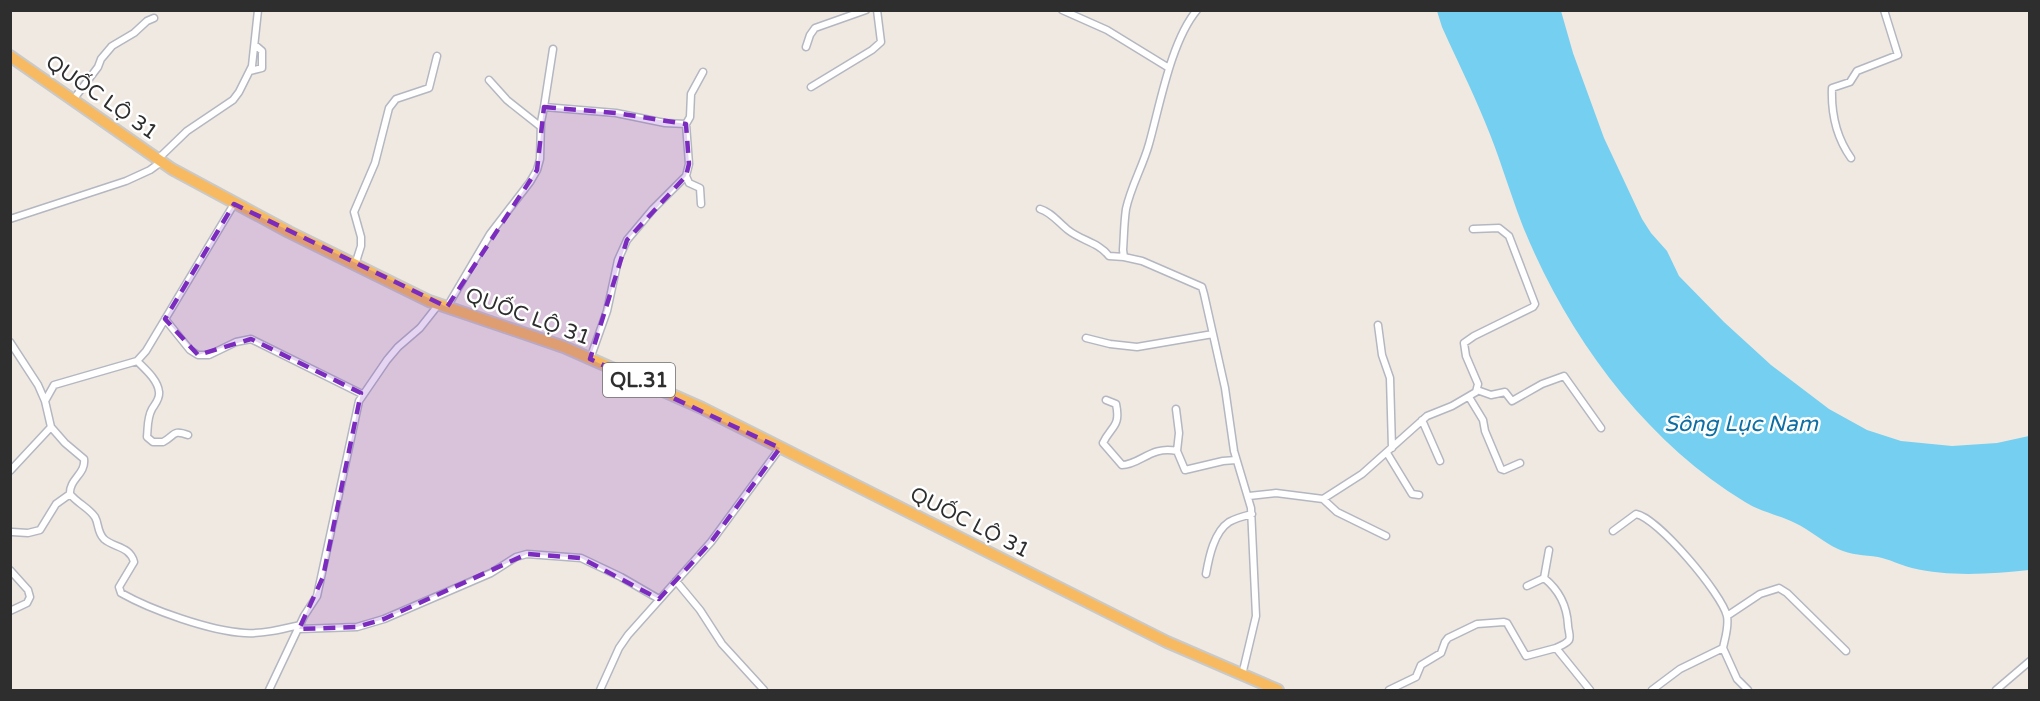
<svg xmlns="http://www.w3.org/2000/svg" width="2040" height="701" viewBox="0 0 2040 701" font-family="'Varela Round',sans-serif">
  <rect width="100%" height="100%" fill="#efe9e1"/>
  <!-- water -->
  <path fill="#75cff0" d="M1437,11h124l12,42 31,85 38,81 9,14 16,18 12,25 45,46 47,43 58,44 38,21 34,11 51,5 45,-3 32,-7v134c-37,4 -80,7 -117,-2 -12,-3 -23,-9 -34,-11 -14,-2 -27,-2 -40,-8 -15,-7 -28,-19 -43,-26 -16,-8 -34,-11 -50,-21 -102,-62 -179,-168 -223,-278 -13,-34 -23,-69 -37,-102 -13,-32 -29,-64 -43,-95z"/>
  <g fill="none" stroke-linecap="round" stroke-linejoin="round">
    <!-- minor casing -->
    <g stroke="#b4b7c1" stroke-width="9">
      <path id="minor" d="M1062,10l45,20 62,38
        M1197,10c-26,31 -37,95 -48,134 -6,22 -18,42 -23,65 -2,14 -2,27 -3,41l1,7 18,4 60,26 2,7 21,94 9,63 17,57 5,108 -14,59
        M806,47l4,-12 5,-7 51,-18
        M250,71l12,-3v-17l-7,-6
        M489,80l18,20 34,27
        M811,87l61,-37 9,-8 -4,-32
        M73,100l25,-33 3,-8 11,-13 22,-13 13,-12 7,-3
        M544,107l9,-58
        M686,124l3,40 -3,12 3,7 11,5 1,16
        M1851,158c-15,-21 -20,-44 -19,-70l18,-6 7,-11 41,-16 -14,-45
        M158,159l29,-28 46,-31 6,-8 13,-26 6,-56
        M1040,209c11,3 19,14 28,21 14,11 30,12 41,26l15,1
        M10,219l116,-38 24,-11 11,-8
        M355,265l6,-19v-9l-7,-25 21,-49 14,-55 7,-9 33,-11 8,-32
        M447,307l43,-73 40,-52 7,-12 3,-11 1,-37 3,-15 72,6 49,10 21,1 4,-7 1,-23 12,-22
        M165,319l25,31 8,5h11l27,-13 15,-3 111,55
        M1378,325l4,30 8,23 2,70
        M1086,338l24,6 27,3 76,-13
        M10,342l28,43 7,16 9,-16 83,-24 9,-10 88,-147
        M590,359l17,-48 11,-51 9,-20 26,-31 33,-33
        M137,361c8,8 21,19 22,31 1,7 -4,12 -7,17 -5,9 -4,18 -5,28l6,5h10c12,-6 9,-13 25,-7
        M1477,390l14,5 14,-3 7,9 30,-17 22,-8 37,52
        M1469,397l14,23 2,11 16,38 3,1 16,-7
        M1106,400l10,4c5,23 -5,22 -13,39l19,22c18,0 29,-20 55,-14
        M45,401l6,26 14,16 19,16c2,15 -15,20 -14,35 7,9 19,14 25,23 4,7 2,15 9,22 10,9 26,7 30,23l-15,25 2,6c30,17 89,38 124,40 18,1 38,-4 55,-8
        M1176,409l3,24 -2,18 8,19 38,-9 13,-1
        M1422,420l18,41
        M1387,453l25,41 7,1
        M10,471l41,-44
        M1249,496l27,-3 47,6 39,-25 65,-58 25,-10 24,-14 2,-8 -12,-28 -2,-13 10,-7 59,-29 2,-3 -26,-68 -10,-8 -26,1
        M1323,499l14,13 49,24
        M1613,531l23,-17c22,4 86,80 91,102 2,11 -2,22 -4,32l-43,21 -28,21
        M12,532l16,1 12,-3 16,-26 14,-10
        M10,570l18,20 2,7 -3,6 -17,8
        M1206,574c3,-17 8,-42 23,-52 7,-4 15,-6 23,-8
        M1544,578l5,-28
        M676,581l24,29 22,34 42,46
        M1527,586l17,-8c15,12 23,29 24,47 0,5 3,11 1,15 -3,4 -9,6 -13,8
        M1727,616l33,-22 19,-6 8,5 59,58
        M299,629l58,-2 27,-8 107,-46 25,-16 11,-3 54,4 40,19 38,22
        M1723,648l14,31 11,11
        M269,690l35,-74 13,-20 42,-195 28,-41 11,-13 22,-19 19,-24
        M600,690l19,-42 9,-13 83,-93 69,-94
        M1389,690l27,-13 5,-12 20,-12 4,-11 3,-4 29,-14 27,-2 3,1 19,33 30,-8 34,42
        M1996,690l34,-29"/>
    </g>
    <!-- trunk casing -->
    <g stroke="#c9c9c9" stroke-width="14">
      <path id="trunk" d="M10,56l162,113 117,63 140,69 135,46 138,61 465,234 111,48"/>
    </g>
    <!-- minor -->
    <use href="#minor" stroke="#fff" stroke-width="6"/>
    <!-- trunk -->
    <use href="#trunk" stroke="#f8ba60" stroke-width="10"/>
  </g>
  <!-- marked area -->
  <path fill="#7b2cbf" fill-opacity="0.2" stroke="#7b2cbf" stroke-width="4.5" stroke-dasharray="12 8" stroke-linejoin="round" d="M544,107l72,6 70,11 3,40 -3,12 -59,64 -37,119 190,89 -69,94 -52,57 -78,-41 -54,-4 -143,65 -27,8 -58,2 24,-52 38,-184 -110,-54 -53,16 -33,-36 69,-115 213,103 90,-137z"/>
  <g text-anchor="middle" stroke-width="5" stroke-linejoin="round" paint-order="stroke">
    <!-- shield labels -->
    <rect fill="#fff" stroke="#6d6d6d" stroke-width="1.5" x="603" y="363" width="72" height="34" rx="4.5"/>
    <g font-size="20" font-weight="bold" fill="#2e2e2e">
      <text x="639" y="387">QL.31</text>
    </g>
    <!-- street labels -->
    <g font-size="21" fill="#2e2e2e" stroke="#fff">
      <text transform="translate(102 97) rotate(35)" y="7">QUỐC LỘ 31</text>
      <text transform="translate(528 316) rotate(20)" y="7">QUỐC LỘ 31</text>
      <text transform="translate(970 522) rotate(27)" y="7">QUỐC LỘ 31</text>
    </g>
    <!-- water labels -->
    <g font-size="22" font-style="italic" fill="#0d6fa3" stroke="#fff">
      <text x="1741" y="431">Sông Lục Nam</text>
    </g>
  </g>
  <!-- border -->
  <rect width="2040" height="701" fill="none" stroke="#2e2e2e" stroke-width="24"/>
</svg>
